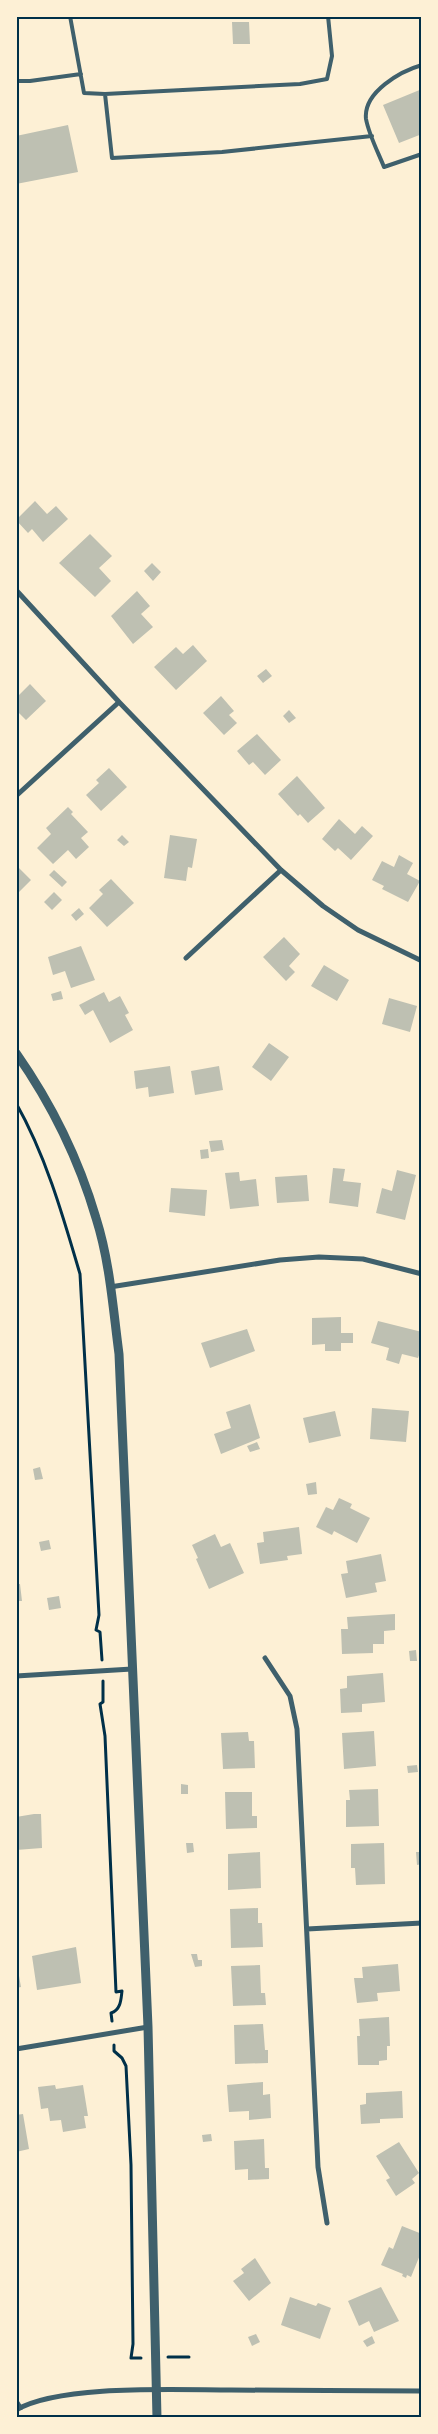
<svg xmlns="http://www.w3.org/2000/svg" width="438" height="2434" viewBox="0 0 438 2434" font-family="Karla,sans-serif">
  <rect width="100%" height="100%" fill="#fdf0d5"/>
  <!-- building -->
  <path fill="#bec0b2" d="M232,22h17l1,22h-17z
    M422,89v45l-23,9 -16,-38z
    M68,125l10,47 -62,12v-48z
    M35,501l12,13 9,-8 12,13 -25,23 -11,-13 -4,4 -12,-13z
    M90,534l22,22 -13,12 12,13 -16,16 -36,-34z
    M152,563l9,9 -8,9 -9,-10z
    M137,591l13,15 -9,8 12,13 -20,17 -22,-28z
    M193,645l14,16 -31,29 -22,-23 22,-20 7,7z
    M266,669l6,7 -9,7 -6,-7z
    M30,684l16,17 -20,19 -10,-10v-8l3,-3 -2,-2z
    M221,696l13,15 -5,4 8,8 -13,12 -21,-22z
    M289,710l7,8 -7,5 -6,-7z
    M257,734l24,26 -16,15 -12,-13 -4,3 -12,-14z
    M109,768l18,19 -26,24 -15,-16 13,-12 -3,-3z
    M297,776l28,32 -17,15 -8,-9 -2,2 -20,-22z
    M68,807l5,5 -2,2 17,18 -7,6 8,9 -13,12 -8,-9 -15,14 -16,-16 14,-14 -5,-6z
    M339,819l16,15 7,-8 11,10 -22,24 -13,-12 -3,3 -13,-12z
    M122,835l7,7 -5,4 -7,-6z
    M170,835l27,4 -5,29 -4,-1 -2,14 -22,-3z
    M399,855l14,8 -6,11 13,7 -12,21 -26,-13 2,-3 -12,-6 10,-19 12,6z
    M16,865l15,15 -15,15z
    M54,870l13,12 -5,5 -13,-12z
    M111,879l23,24 -27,24 -18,-19 14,-14 -4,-4z
    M54,892l8,8 -10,10 -8,-8z
    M79,908l5,6 -8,7 -5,-6z
    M284,937l16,17 -11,12 6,6 -9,9 -23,-24z
    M81,946l14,34 -24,8 -6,-17 -12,4 -5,-18z
    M324,965l25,15 -12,21 -26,-15z
    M61,991l2,8 -10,2 -2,-7z
    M104,992l5,10 11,-6 9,17 -4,2 8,15 -23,13 -17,-33 -8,5 -6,-10z
    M389,998l28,8 -7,26 -28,-8z
    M269,1043l20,14 -18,24 -19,-14z
    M170,1066l4,27 -25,4 -1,-10 -12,2 -2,-18z
    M219,1066l4,24 -28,5 -4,-24z
    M222,1140l2,10 -13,2 -2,-11z
    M208,1149l1,9 -8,1 -1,-9z
    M333,1168l12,1 -2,12 18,2 -3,24 -29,-4z
    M397,1170l19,5 -11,45 -29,-7 6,-25 10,3z
    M239,1172l1,9 16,-2 3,27 -29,3 -5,-36z
    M307,1175l2,26 -32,2 -2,-26z
    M171,1188l36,2 -2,26 -36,-4z
    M341,1317v16h12v10h-12v8h-16v-7l-13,1v-27z
    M378,1321l44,11v15l-4,11 -16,-4 -3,10 -13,-4 3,-12 -18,-5z
    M247,1329l8,22 -45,17 -9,-25z
    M250,1404l10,34 -39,16 -7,-20 17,-6 -5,-16z
    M372,1408l37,3 -3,31 -36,-3z
    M335,1411l6,25 -32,7 -6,-25z
    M257,1442l3,7 -10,3 -3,-6z
    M40,1467l3,12 -8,1 -2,-11z
    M316,1482l1,12 -9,1 -2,-11z
    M339,1498l13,6 -2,4 20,10 -13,25 -23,-12 -2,4 -16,-8 10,-20 7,3z
    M299,1527l3,27 -15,2 1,4 -28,4 -3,-21 7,-1 -1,-10z
    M215,1534l6,13 9,-4 14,30 -35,16 -13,-30 2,-1 -6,-13z
    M49,1540l2,9 -10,2 -2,-9z
    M381,1554l5,27 -11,2 2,9 -31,6 -5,-24 7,-1 -2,-12z
    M16,1584h4l2,17h-6z
    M59,1596l2,12 -12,2 -2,-12z
    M395,1614v16l-11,1v13h-11v9l-31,1 -1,-25h7l-1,-12z
    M416,1650l1,11h-7l-1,-10z
    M383,1673l2,29 -23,2v8l-21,1 -1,-24 7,-1v-12z
    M374,1731l2,35 -32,3 -2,-36z
    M248,1732l1,9h5l1,27 -32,1 -2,-36z
    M417,1765l1,7 -10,1 -1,-7z
    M181,1784l7,1v9h-7z
    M378,1789l1,37 -33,1v-27h4l-1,-10z
    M225,1792h27v24h5v12l-31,1z
    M34,1814h7l1,34 -26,2v-33z
    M186,1843h7l1,9 -7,1z
    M384,1843l1,41 -29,1 -1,-17h-4v-24z
    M260,1852l1,36 -33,2v-36z
    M416,1852h6v12l-5,1z
    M258,1908v15h4l1,24 -32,1 -1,-39z
    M76,1947l5,36 -44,7 -5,-34z
    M191,1954h6l1,6h4v6l-7,1z
    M16,1959l5,28 -5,1z
    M398,1964l2,27 -23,2 1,8 -21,2 -3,-25h9l-1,-11z
    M260,1965l1,28h4l1,12 -33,1 -2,-40z
    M389,2017l1,29h-3v14l-8,1v4h-21l-1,-29h3l-1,-17z
    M263,2024l2,26h3v13l-33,1 -1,-39z
    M263,2082v13l7,-1 1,24 -22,2v-9l-20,1 -2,-27z
    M55,2085l1,4 27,-4 5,31h-4l2,12 -23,4 -2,-12 -11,1 -2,-13 -7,1 -3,-22z
    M402,2091l1,27 -23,1v4l-19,1 -1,-19 6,-1v-11z
    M23,2114l6,35 -13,3v-37z
    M211,2134l1,7 -9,1 -1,-7z
    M264,2139l1,29h4v11l-21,1v-11l-13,1 -1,-29z
    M399,2142l20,31 -7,6 3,4 -19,13 -10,-16 4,-2 -14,-22z
    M402,2226l20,8v16l-11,27 -4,-2 -1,3 -4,-2 1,-2 -22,-9 8,-18 4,2z
    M255,2258l16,25 -22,18 -16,-20 11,-8 -3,-4z
    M381,2287l18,34 -25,11 -5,-11 -10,5 -11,-25z
    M290,2297l26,9 2,-3 13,5 -11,31 -39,-14z
    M256,2334l4,8 -8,4 -4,-9z
    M372,2336l3,7 -8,4 -4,-6z"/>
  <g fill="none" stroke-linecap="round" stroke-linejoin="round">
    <!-- path -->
    <path stroke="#003049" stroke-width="3" d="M16,1103c30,53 47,113 64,171l19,341 -3,15 4,2 2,28
      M103,1681v21l-3,2 5,32 11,256 6,-1c-1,8 -1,19 -11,22l1,8
      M114,2045v6l8,7 4,8 5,99 2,179 -2,14h10
      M168,2357h21"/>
    <!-- service -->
    <path stroke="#3f606c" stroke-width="4" d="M70,16l14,77 21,1
      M328,16l4,40 -5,23 -27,5 -195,10 7,64 110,-6 150,-16
      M422,65c-21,6 -59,27 -56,54 3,16 12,33 18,48l38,-13
      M16,81h14l51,-7
      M16,2400l5,8"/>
    <!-- minor -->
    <path stroke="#3f606c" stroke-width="5" d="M16,590l103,112 162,168 42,36 35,24 64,31
      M16,796l103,-94
      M186,958l95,-88
      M110,1287l170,-27 39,-3 44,2 59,15
      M265,1658l25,38 7,33 21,438 9,56
      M16,1676l116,-7
      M307,1929l115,-6
      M16,2049l132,-22
      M16,2410c44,-26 162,-20 215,-20 64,0 127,1 191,1"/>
    <!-- tertiary -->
    <path stroke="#3f606c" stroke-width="9" d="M16,1053c35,50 63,107 80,165 14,44 17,91 23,136l29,673 9,391"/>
  </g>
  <!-- border -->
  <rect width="438" height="2434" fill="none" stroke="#fdf0d5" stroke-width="35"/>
  <rect x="18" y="18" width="402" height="2398" fill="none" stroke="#003049" stroke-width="2"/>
</svg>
